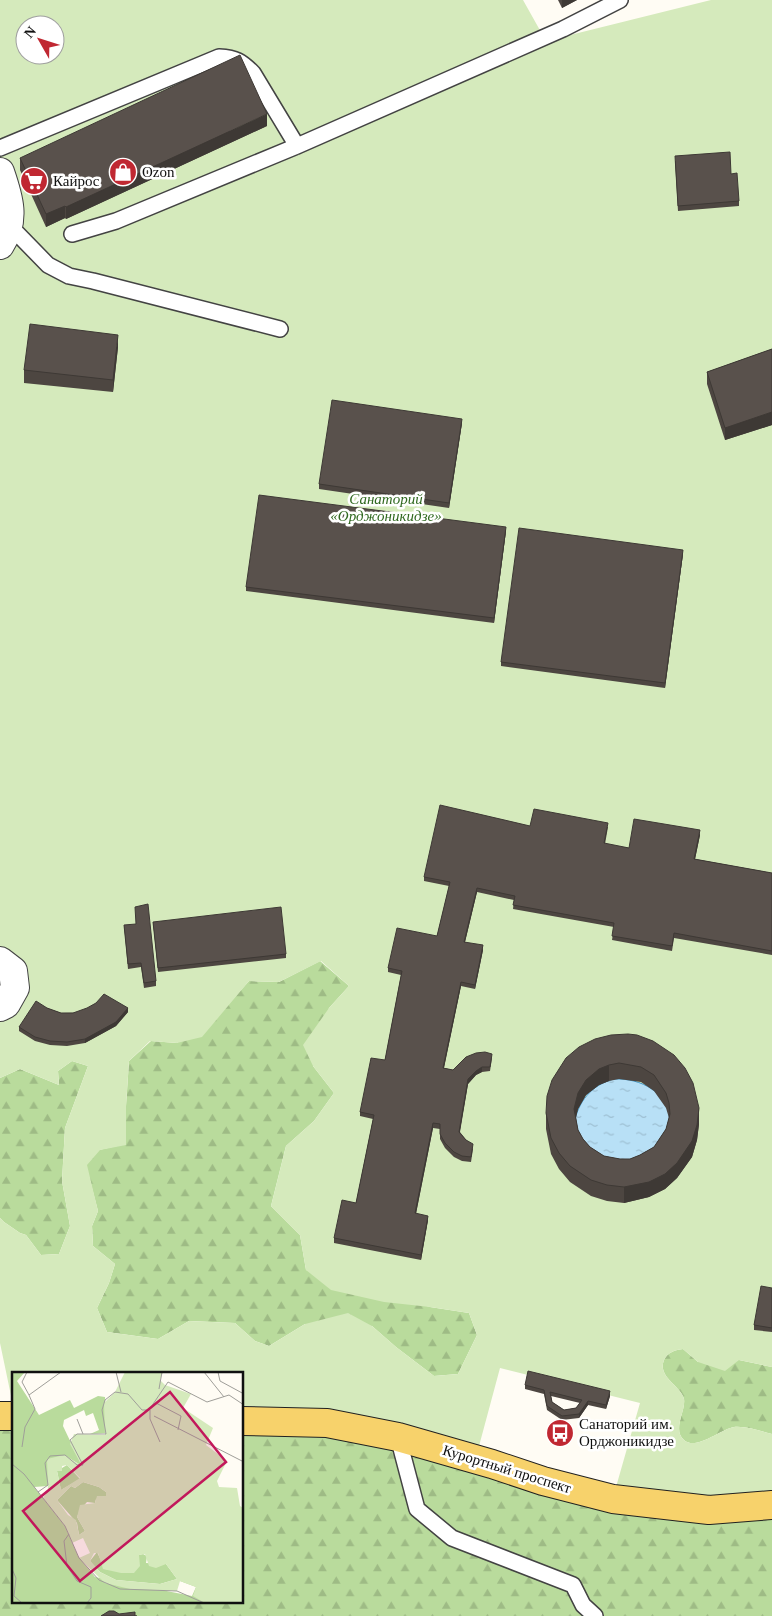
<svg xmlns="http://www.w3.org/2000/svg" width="772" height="1616" viewBox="0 0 772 1616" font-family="'Times New Roman',serif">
  <defs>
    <pattern id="forest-firs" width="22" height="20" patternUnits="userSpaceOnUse" patternTransform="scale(1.25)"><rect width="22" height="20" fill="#b9db9c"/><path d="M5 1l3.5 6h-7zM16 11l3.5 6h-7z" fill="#9ebb85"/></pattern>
    <pattern id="water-ripples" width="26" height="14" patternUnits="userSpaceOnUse" patternTransform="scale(1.25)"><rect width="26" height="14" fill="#b8e0f6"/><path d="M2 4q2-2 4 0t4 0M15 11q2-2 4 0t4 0" fill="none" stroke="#9dbfd2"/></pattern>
  </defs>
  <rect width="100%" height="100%" fill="#fffcf4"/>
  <!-- forest -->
  <path fill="url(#forest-firs)" d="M320,961l29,25 -20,22 -16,58 21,27 -20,28 -28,25 -15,60 29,29 6,35 124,37 39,6 8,22 -19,39 -24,2 -38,-29 -24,-21 -67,-2 -36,22 -14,-5 -20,-18 -46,-2 -31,18 -51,-7 -10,-24 12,-25 6,-19 -22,-18 -1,-20 6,-15 -12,-46 13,-15 27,-6v-38l3,-45 22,-20 26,2 49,-36 23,-26 30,1z
    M72,1061l16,5 -23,62 -3,53 8,45 -11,28 -18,1 -15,-20 -6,-2 -16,-11 -4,-4v-140l20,-9 39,16 -1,-14z
    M683,1349l15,13 41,-2 33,7v67c-12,-3 -26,-8 -38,-7 -13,2 -38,24 -50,13 -12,-10 2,-29 0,-41 -3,-13 -27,-22 -20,-39 4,-8 11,-10 19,-11z
    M0,1417h14v185h228l1,-179 83,2 268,66 178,11v114h-772z"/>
  <!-- park -->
  <path fill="#d5eabc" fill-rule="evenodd" d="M0,0h523l23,41 165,-41h61v1367l-33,-7 -14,11 -27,-9 -15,-13c-8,1 -15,3 -19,11 -7,17 17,26 20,39 2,12 -12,31 0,41 12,11 37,-11 50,-13 12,-1 26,4 38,7v68l-158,-8 26,-91 -140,-35 -25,93 -232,-38 -1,-49h-228v36l-14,-67v-125l4,4 16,11 6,2 15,20 18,-1 11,-28 -8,-45 3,-53 23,-62 -16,-5 -14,10 1,14 -39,-16 -20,9v-70l6,-4 -6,-44zM25,25h30v30h-30zM321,961l28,25 -20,22 -26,37 10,21 21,27 -20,28 -28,25 -15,60 29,29 6,35 25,20 53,12 46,5 39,6 8,22 -19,39 -24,2 -38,-29 -24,-21 -24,-13 -43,11 -36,22 -14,-5 -20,-18 -46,-2 -31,18 -51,-7 -10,-24 12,-25 6,-19 -22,-18 -1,-20 6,-15 -11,-46 13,-15 26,-5v-39l3,-45 21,-20 27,2 25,-6 47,-56 30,1z"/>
  <!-- water -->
  <path fill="url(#water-ripples)" stroke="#4097cd" d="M614,1079c27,-1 55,13 56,44 0,8 -4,18 -6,27l-65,19 -25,-45c4,-22 17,-39 40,-45z"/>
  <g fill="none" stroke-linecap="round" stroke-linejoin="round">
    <!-- service casing -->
    <g stroke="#434343" stroke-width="18">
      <path id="service" d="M0,148l219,-91c17,1 22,4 34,16l44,73
        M9,225l39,40 21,11 24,5 187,48
        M72,234l44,-13 181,-75 266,-117 57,-29
        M398,1437l19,72 35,29 121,47 10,20 12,11"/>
    </g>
    <!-- tertiary casing -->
    <g stroke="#434343" stroke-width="30">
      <path id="tertiary" d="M0,172c9,26 16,48 0,73
        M0,961l13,10 2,17 -9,16 -6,3"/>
    </g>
    <!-- primary casing -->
    <g stroke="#212121" stroke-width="30">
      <path id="primary" d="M0,1416h14
        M242,1421l85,2 71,14 94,27 51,17 70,18 96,11 63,-5"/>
    </g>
    <!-- service -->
    <use href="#service" stroke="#fff" stroke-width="15"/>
    <!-- tertiary -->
    <use href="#tertiary" stroke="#fff" stroke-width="28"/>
    <!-- primary -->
    <use href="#primary" stroke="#f7d26b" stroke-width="28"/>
  </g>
  <!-- wall -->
  <path fill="#4d4641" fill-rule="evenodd" d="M558,0h19l-15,8z
    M267,126l-201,93 -1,-1 -19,9 -26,-57v-12z
    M675,161l56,13 8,27v5l-61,5z
    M118,347l-5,45 -89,-9v-13z
    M772,349v76l-47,15 -18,-56v-12z
    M462,423l-13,85 -130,-19v-5z
    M506,531l-12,92 -248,-32v-4z
    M683,554l-18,134 -164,-22v-4z
    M530,826l78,1 -3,17 24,4 71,-13 -5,24 77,14v82l-98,-17 -2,13 -60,-11 2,-13 -101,-18 1,-9 -37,-8 -12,50 18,8 -8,39 -14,-3 -17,82 9,2 39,-12 -2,13 -8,1 -6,3 -8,9 -8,48 13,17 -2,13 -9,-1 -8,-4 -9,-9 -5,-9v-10l-7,-1 -17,86 12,6 -7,40 -87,-17v-5l22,-35 17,-84 -13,-3v-4l25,-52 16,-85 -13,-3v-4l49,-32 12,-50 -25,-5v-4z
    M153,922l133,32v4l-128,14z
    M124,925l32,56v5l-12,2 -3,-21 -13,2z
    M47,1008l14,5 67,-1 -12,14 -31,17 -18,3 -17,-1 -15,-4 -16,-10v-4z
    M628,1034l71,90 -2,16 -5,17 -15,21 -12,11 -16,8 -25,6 -17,-2 -16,-5 -21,-14 -11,-13 -8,-15 -5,-25v-16zM619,1079l22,3 13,9 12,17 3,10 -3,11 -12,18 -14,8 -10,4h-10l-16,-3 -14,-9 -7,-8 -5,-9 -2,-12 2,-9 8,-14 13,-10 10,-4z
    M772,1288v44l-18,-2v-5z
    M525,1385l85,11 -4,13 -18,-4 -9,13 -17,2 -15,-10 -3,-16 -19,-5zM551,1396l29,7 -4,5 -12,2 -12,-8z"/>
  <!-- shaded-wall -->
  <path fill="#3e3935" d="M562,0h15l-15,8z
    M267,114v12l-201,93v-12z
    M65,206v12l-19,9v-13z
    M118,335v12l-5,45v-12z
    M772,412v13l-47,15v-12z
    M462,419v4l-13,85v-5z
    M506,527v4l-12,92v-5z
    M683,550v4l-18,134v-5z
    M700,830v5l-6,29v-5z
    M477,888v4l-13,54v-4z
    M483,945v5l-8,39v-4z
    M461,982v4l-18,86v-4z
    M128,1008v4l-12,14 -31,17v-4z
    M609,1065v16l-10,4 -13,10 -8,14 -4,15v-15l4,-16 8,-13 13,-11z
    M482,1067v5l-6,3 -8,9 -9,52v-4l9,-53 8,-8z
    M699,1108v16l-2,16 -5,17 -15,21 -12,11 -16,8 -25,6v-16z
    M433,1123v5l-18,90v-5z
    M428,1216v4l-7,40v-5z
    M610,1391v5l-4,13v-4z
    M588,1401v4l-9,13v-4z"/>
  <!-- building -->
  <path fill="#59514c" stroke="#3e3935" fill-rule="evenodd" d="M240,55l27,59 -201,93 -1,-1 -19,8 -26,-56z
    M730,152l1,22 6,-1 2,28 -61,5 -3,-50z
    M30,324l88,11 -5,45 -89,-10z
    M772,349v63l-47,16 -18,-56z
    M332,400l130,19 -13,84 -130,-19z
    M259,495l247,32 -12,91 -248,-31z
    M519,528l164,22 -18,133 -164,-21z
    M440,805l90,21 4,-17 74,14 -4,20 25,5 5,-29 66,11 -6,29 78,14v78l-98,-18 -2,13 -60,-10 2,-13 -101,-18 2,-9 -38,-8 -13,54 19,3 -8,40 -14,-3 -18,86 10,2 13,-13 10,-4 9,-1 7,2 -2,13h-8l-6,4 -8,8 -9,53 7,8 7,4 -2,13 -9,-1 -8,-4 -9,-9 -5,-9v-10l-7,-1 -18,90 13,3 -7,39 -87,-17 8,-38 14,3 18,-88 -14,-3 11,-54 14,2 17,-89 -14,-3 9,-40 40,8 13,-54 -26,-5z
    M148,904l8,77 -12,2 -3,-20 -13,1 -4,-39 12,-1 -1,-17z
    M281,907l5,47 -128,14 -5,-46z
    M104,994l24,14 -12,14 -31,17 -18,3 -17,-1 -15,-4 -16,-10 17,-26 11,7 14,5h12l14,-5 9,-5z
    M628,1034l9,1 16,6 21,14 11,13 8,15 6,25 -2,17 -5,16 -15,22 -12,11 -16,8 -25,5 -17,-2 -16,-5 -21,-14 -11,-13 -8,-15 -5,-25 1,-17 5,-16 14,-22 13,-11 16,-8 16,-4zM619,1063l22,4 13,8 12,18 3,10 1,11 -4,15 -12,18 -14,8 -10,4h-10l-16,-3 -14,-9 -7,-8 -5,-9 -4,-21 4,-16 8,-13 13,-11 10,-4z
    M761,1286l11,2v40l-18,-3z
    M528,1371l82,20 -4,14 -18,-4 -9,13 -17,2 -15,-10 -3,-16 -19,-5zM550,1392l32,8 -6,8 -12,2 -12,-8z
    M109,1611h5l5,3 16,-2v4h2h-36z"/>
  <!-- icons -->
  <defs>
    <g id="shop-disc" transform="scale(1.4375)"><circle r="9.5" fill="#c02832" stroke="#fff"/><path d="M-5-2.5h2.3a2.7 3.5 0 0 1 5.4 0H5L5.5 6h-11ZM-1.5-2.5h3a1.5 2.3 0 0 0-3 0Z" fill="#fff"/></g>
    <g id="supermarket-disc" transform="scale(1.4375)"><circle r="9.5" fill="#c02832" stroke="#fff"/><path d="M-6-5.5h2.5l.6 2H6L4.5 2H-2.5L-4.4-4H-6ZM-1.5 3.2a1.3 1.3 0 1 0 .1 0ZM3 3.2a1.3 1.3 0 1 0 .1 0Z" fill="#fff"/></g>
    <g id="bus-disc" transform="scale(1.4375)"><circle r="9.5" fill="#c02832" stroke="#fff"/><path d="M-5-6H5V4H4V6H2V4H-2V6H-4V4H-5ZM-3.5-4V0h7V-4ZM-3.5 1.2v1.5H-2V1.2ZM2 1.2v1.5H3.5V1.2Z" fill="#fff"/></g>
  </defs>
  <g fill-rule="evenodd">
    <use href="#shop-disc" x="123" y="172"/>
    <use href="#supermarket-disc" x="34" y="181"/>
    <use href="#bus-disc" x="560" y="1433"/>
  </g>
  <g text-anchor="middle" stroke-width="5" stroke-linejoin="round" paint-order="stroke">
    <!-- poi labels -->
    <g font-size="15" fill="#101010" stroke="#fff" text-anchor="start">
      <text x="142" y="177">Ozon</text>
      <text x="53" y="186">Кайрос</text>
      <text x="579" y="1429">Санаторий им.<tspan x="579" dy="17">Орджоникидзе</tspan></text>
    </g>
    <!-- park labels -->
    <g font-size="15" font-style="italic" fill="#306920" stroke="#fff">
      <text x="386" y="504">Санаторий<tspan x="386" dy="17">«Орджоникидзе»</tspan></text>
    </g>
    <!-- street labels -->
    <g font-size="15" fill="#101010" stroke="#fff">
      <text transform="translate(507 1469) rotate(17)" y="5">Курортный проспект</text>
    </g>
  </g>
  <!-- overview -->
  <g transform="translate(12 1372)">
    <rect width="231" height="231" fill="#fffcf4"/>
    <path d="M0,0h13l-8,9 22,34 31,-15 4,8 24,-12 7,1 2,36 -17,1 9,-4 -6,-17 -7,3 -2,-6 -20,10 -1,6 19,40 -18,-11 -16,31 -14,1 31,39 13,30 17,21 97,19 4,-9 -16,-6 1,-6 37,28h-206zM55,93l13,14 -19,11 -4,-19zM71,110l16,5 7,5v4l-10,3 -1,4 -8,-1 -7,8 -3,7 8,14 -6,4 -2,-12 -20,-23 14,-14 4,2zM85,180l8,17 27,4 7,-9v-9l4,-1 4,2 -1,7 20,1 11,15 -17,5 -44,-4 -16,-8 -10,-11z" fill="#b9db9c"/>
    <path d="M113,0h38l-3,8 5,5 26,9 -8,14 30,20 -7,17 21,16 -10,20 2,6 18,1 3,18 3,2v95h-38l-12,-7 3,-9 -16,-6 -3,10 -47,-2 -25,-6 -26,-25 11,-5 -7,-15 -11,5 -7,-17 -22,-28 5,-7 -1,-32 17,-4 18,11 -12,-22 4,-10 31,1 -1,-32 11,-11zM55,93l13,13 -19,12 -4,-19h5v-5zM71,110l16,5 7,5v4h-9l-2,7 -15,2 -3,12 8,14 -6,4 -3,-15 -8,-5 -11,-15 14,-14 4,2zM82,181h4l5,16 18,4h13l6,-7 -1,-11 6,-1 4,12 7,2 10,-4 11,15 -17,5 -44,-4 -16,-8 -10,-11z" fill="#d5eabc" fill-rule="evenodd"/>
    <path fill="none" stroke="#9f9e99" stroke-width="1" d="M15,0l-5,10 7,13 32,-23M104,0l5,20M192,0l20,25M206,0l2,9 24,13M147,17l3,-17M144,31l25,13 -3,14M138,38v9l10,23M142,44l88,45M65,47l6,15M10,75l3,-20 10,-18 -6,-14M0,92l12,10 41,52 14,32 20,22 21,9 57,2 27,12M26,120l10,-7 -3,-22 5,-7 15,-1 12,10h6l-13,-25 7,-6h29l-4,-24 3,-10 10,-8 13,2 14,16h7l19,-28 39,20 22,-7 15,10M57,162l-5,7 3,25 10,15 14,6v11l-4,5M0,197l4,9 -2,18 8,7"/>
    <path fill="#c2185b" fill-opacity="0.15" stroke="#c2185b" stroke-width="2.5" d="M158,20l56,70 -146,119 -57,-70z"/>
    <rect width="231" height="231" fill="none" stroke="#101010" stroke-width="2.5"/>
  </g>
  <!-- north arrow -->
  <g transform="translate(40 40) rotate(309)"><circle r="24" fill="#ffffff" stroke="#9f9f9f"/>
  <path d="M0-4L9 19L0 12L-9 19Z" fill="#c02832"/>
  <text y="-8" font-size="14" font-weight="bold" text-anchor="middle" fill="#101010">N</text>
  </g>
</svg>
